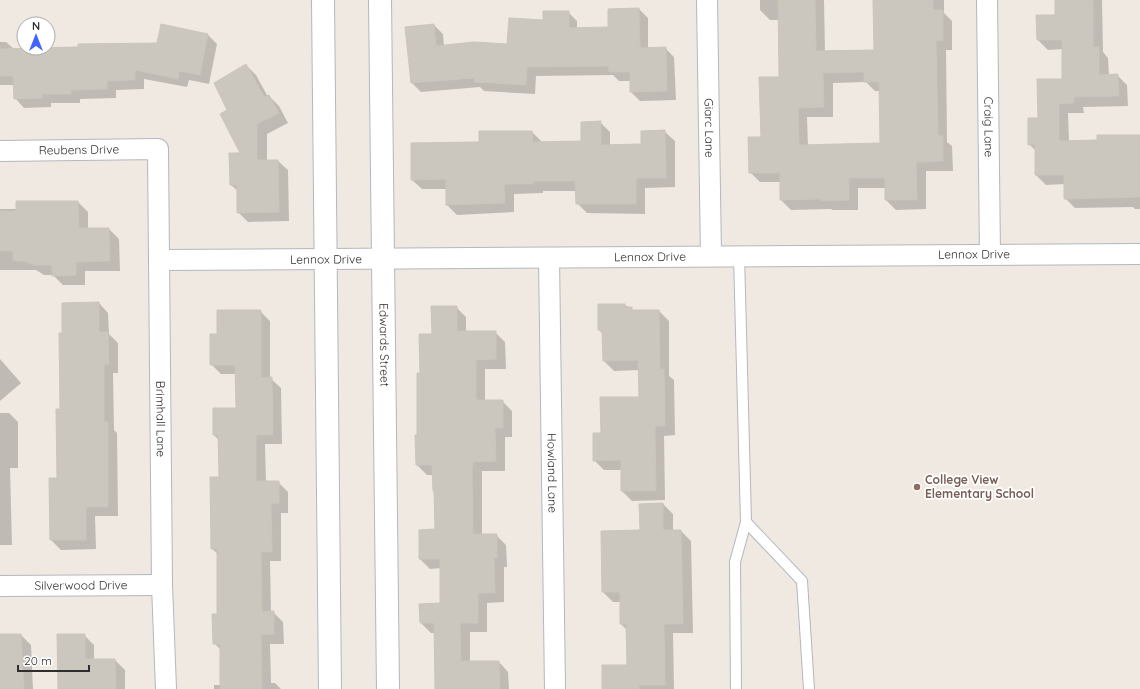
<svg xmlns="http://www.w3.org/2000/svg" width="1140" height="689" viewBox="0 0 1140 689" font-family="Quicksand,sans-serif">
  <rect width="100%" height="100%" fill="#efe9e1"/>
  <!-- shadow -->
  <path fill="#0003" fill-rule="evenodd" d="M760,0h64l1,52 50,-1 -1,-51h70v13l8,8v29h-6l1,92 5,4 1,25h-27v38l-30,1 -10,-10v-12h-28v22h-26l-1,-1 -40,1 -10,-10v-18h-21l-10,-10 30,-94 -1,-58h-9l-10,-10zM866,82l9,9h5l1,53 -73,2 -1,-29h26v-34z
    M1056,0h46l1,52 5,6 1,18 8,-1 10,10 1,21 -45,1 1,6h-16l1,28h29l42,-5v73h-5l-2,-2 -58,1 -10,-10v-14l-19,1 -10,-10v-24l-7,-7 11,-25 23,-39v-31l-15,1 -10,-10 18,-24z
    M639,9l9,9v30h17l9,9 2,43 -36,1 -9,-9v-11h-12l-6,-6 -77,1 -1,18 -51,-3 -4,-4 -59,5 -9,-9 22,-58 9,9 1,12 64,-1 36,-24 24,-9 9,9v8l32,-1z
    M208,35l9,9 -8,40 -20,-4 -2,7 -43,-8v10l-28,1v8l-36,1v4h-29v4l-27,1 -9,-10 -1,-13h-14v-43h6l8,7 144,-5z
    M246,65l10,10 12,22 1,-1 10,10 9,17 -21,11v27h11l10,9 1,51 -41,1 -10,-10v-21l-7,-6 11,-31 -13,-44z
    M600,122l10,10v14l32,-1 23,-13 10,9v46l-30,1v26l-58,-1 -10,-10 -1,-12h-33v2l-29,1v18l-57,3 -10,-10v-16h-25l-10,-9 68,-37 52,-11 10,10h40z
    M78,202l10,10v17h21l10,10 1,32h-35v14h-22l-10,-10h-9l-8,-5h-36v-61h17z
    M99,303l9,10 1,21 9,9v30h-5l1,57 3,3 1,83h-23l1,33 -35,1 -10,-10 7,-61 5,-145z
    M625,305l10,6h24l10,10v55l5,4 1,55 -11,1 1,64 -33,1 -10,-10v-21h-18l-10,-10 8,-26 38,-36 -1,-28 -25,1 -10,-10 -1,-27 -4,-4z
    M456,307l10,10v15h29l10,10 1,27h-21v32h17l10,10v26h-7v34h-23v64h14l10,10 1,22h-3v35l-17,1v29h-17v30h29l9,10 1,17h-73l-1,-56h-4l-10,-10 20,-19v-36l-11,1 -10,-10 16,-29 -2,-55h-7l-10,-10 4,-91 12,-39z
    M260,311l10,10v57l11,10 1,56h-17l1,38h12l10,10v21h-7v48h-11l1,51h2l10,10 1,22h-14l1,39h4l6,6h-67v-4h7v-35l-7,-7 4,-28v-61l-6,-5 8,-71 -1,-38 -5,-5v-26h23l-1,-35h-15l-10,-10 7,-29z
    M0,359l21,24 -21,18z
    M0,413h9l9,9v46h-8l2,77h-12z
    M663,504l10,10v17h8l10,10 2,92h-20l1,56h-71l25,-23 -1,-36 -6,-6v-22h-8l-10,-10 38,-61z
    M0,635h21l10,10 2,44h-33z
    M84,635l10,10v15h21l10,10v19h-66z"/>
  <!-- building -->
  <path fill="#cbc7bf" stroke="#cbc5ba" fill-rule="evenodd" d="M778,0h37l1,51 58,-1 -1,-50h60v10h10v30l-7,1 2,95h5v25l-27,1 1,38h-32v-22h-36v22l-28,1v-2l-41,1v-27h-31l-1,-36h13l-2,-60h20zM864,72v10h15l1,61 -81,2 -1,-37 26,-1 -1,-34z
    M1055,0h38v47h6v28l19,-1 1,22 -45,1v6l-15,1v37l38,-1v-5h43v62l-76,2v-24h-29v-31l-7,1v-27h10l-1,-39h25v-39h-25l-1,-25h19z
    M639,8l1,40 26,-1 1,44 -37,1v-20h-21l-1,-6 -81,1 -1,18 -52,-3v-4l-63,5 -6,-56 29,-3 2,22 38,-4 33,2 2,-26 34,2v-9h26v17l39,-1v-18z
    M161,24l47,10 -8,41 -21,-4 -1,8 -43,-9v10l-28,1v8l-36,1v4h-29v4l-28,1 -1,-23h-13v-27l78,-2v-3l79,-1z
    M246,64l18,33 5,-2 10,18 -22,11v36h21l1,52 -42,1v-28h-7l-1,-32h11l-20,-39 7,-4 -13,-27z
    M601,121v24l40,-1v-13l24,-1 1,48h-30v26h-60l-1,-23h-42v3h-29l1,19 -59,2v-26l-35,1v-37l68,-1v-11h53l1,11 48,-1v-19z
    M16,201h62l1,27h30l1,33 -34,1v13l-24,1v-11h-19l-8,-4h-12v-10h-13v-40h16z
    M99,302v30h9l1,32h-5v58h4v85h-22v33h-36l-1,-62h8l-1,-69h4l-1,-76h3v-30z
    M598,304h27v3h7v3h27l1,60 4,-1 1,57h-10l1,65h-35v-31l-28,1v-28h8l-1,-36h39l-1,-37 -35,1 -1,-31h-4z
    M431,306h26v25h39v28l-20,1v40h27v28h-8l1,33 -23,1 -1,9 1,63h24v24h-3l1,35h-17v30h-18l1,38h38l1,28h-65l-1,-66h-14l-1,-19 21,-1v-44h-21v-29l16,-1 -1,-38h-1l-1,-26h-16l-1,-30h2v-62h3l-1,-39h13z
    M217,310h44v68l11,-1 1,58h-17v46h23v22l-8,1 1,48h-11l1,60 12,-1v23l-13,1 1,54h-42v-45h-7l-1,-30h5v-65h-6l-1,-72h9l-1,-42h-5v-27h23l-1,-43h-25v-31h7z
    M663,503v27h18l2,94h-19l1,61h-26v4h-37v-24h25l-1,-41h-6v-32h-18l-1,-61 39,-1 -1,-26z
    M0,634h21l3,55h-24z
    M57,634h28v25h30l1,30h-58z"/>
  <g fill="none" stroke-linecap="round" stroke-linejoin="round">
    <!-- lane casing -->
    <g stroke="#b4b7c1" stroke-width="12">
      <path id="lane" d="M746,522l56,59 7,108
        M736,689l-1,-127 11,-40 -7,-267"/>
    </g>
    <!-- street casing -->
    <g stroke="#b4b7c1" stroke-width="22">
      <g id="street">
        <path id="s1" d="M707,0l4,255"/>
        <path id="s2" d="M987,0l3,254"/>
        <path id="s3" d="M0,151l158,-2 4,436 4,104"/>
        <path id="s4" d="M549,258l6,431"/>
        <path id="s5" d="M159,260c327,0 654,-6 981,-6"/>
        <path id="s6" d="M0,586l162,-1"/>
      </g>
    </g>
    <!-- secondary casing -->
    <g stroke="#b4b7c1" stroke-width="24">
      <g id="secondary">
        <path d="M323,0l7,689"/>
        <path id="s7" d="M380,0l8,689"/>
      </g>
    </g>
    <!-- lane -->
    <use href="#lane" stroke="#fff" stroke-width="10"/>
    <!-- street -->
    <use href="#street" stroke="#fff" stroke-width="20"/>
    <!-- secondary -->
    <use href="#secondary" stroke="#fff" stroke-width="22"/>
  </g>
  <!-- markers -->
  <circle fill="#8d6e63" stroke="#fff" stroke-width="1.5" cx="917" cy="487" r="4"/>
  <g text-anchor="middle" stroke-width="3.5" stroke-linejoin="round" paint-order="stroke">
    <!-- street labels -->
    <g font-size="12" fill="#2e2e2e" stroke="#fff">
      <text dy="4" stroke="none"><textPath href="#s2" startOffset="127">Craig Lane</textPath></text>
      <text dy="4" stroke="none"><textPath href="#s1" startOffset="128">Giarc Lane</textPath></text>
      <text dy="4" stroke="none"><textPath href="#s3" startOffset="79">Reubens Drive</textPath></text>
      <text dy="4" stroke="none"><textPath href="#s5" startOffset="815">Lennox Drive</textPath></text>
      <text dy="4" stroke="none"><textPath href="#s5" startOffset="491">Lennox Drive</textPath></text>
      <text dy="4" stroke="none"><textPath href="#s5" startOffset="167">Lennox Drive</textPath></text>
      <text dy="4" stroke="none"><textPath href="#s7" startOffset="345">Edwards Street</textPath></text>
      <text dy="4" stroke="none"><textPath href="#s3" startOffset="428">Brimhall Lane</textPath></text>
      <text dy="4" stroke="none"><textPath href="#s4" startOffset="215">Howland Lane</textPath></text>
      <text dy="4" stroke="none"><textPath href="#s6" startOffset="81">Silverwood Drive</textPath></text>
    </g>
    <!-- education labels -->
    <g font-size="12" font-weight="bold" fill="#785e54" stroke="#fff" text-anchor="start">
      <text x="925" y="484">College View<tspan x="925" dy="14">Elementary School</tspan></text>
    </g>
  </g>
  <!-- north arrow -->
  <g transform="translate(36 36)"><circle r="19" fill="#ffffff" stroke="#ababab"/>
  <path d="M0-3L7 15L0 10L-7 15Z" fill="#4264fb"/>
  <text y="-6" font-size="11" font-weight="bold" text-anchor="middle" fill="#2e2e2e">N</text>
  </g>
  <!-- scale -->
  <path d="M18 665v6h71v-6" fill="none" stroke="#2e2e2e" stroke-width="2"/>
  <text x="24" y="665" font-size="12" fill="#2e2e2e" stroke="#ffffff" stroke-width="3" paint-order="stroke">20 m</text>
</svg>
